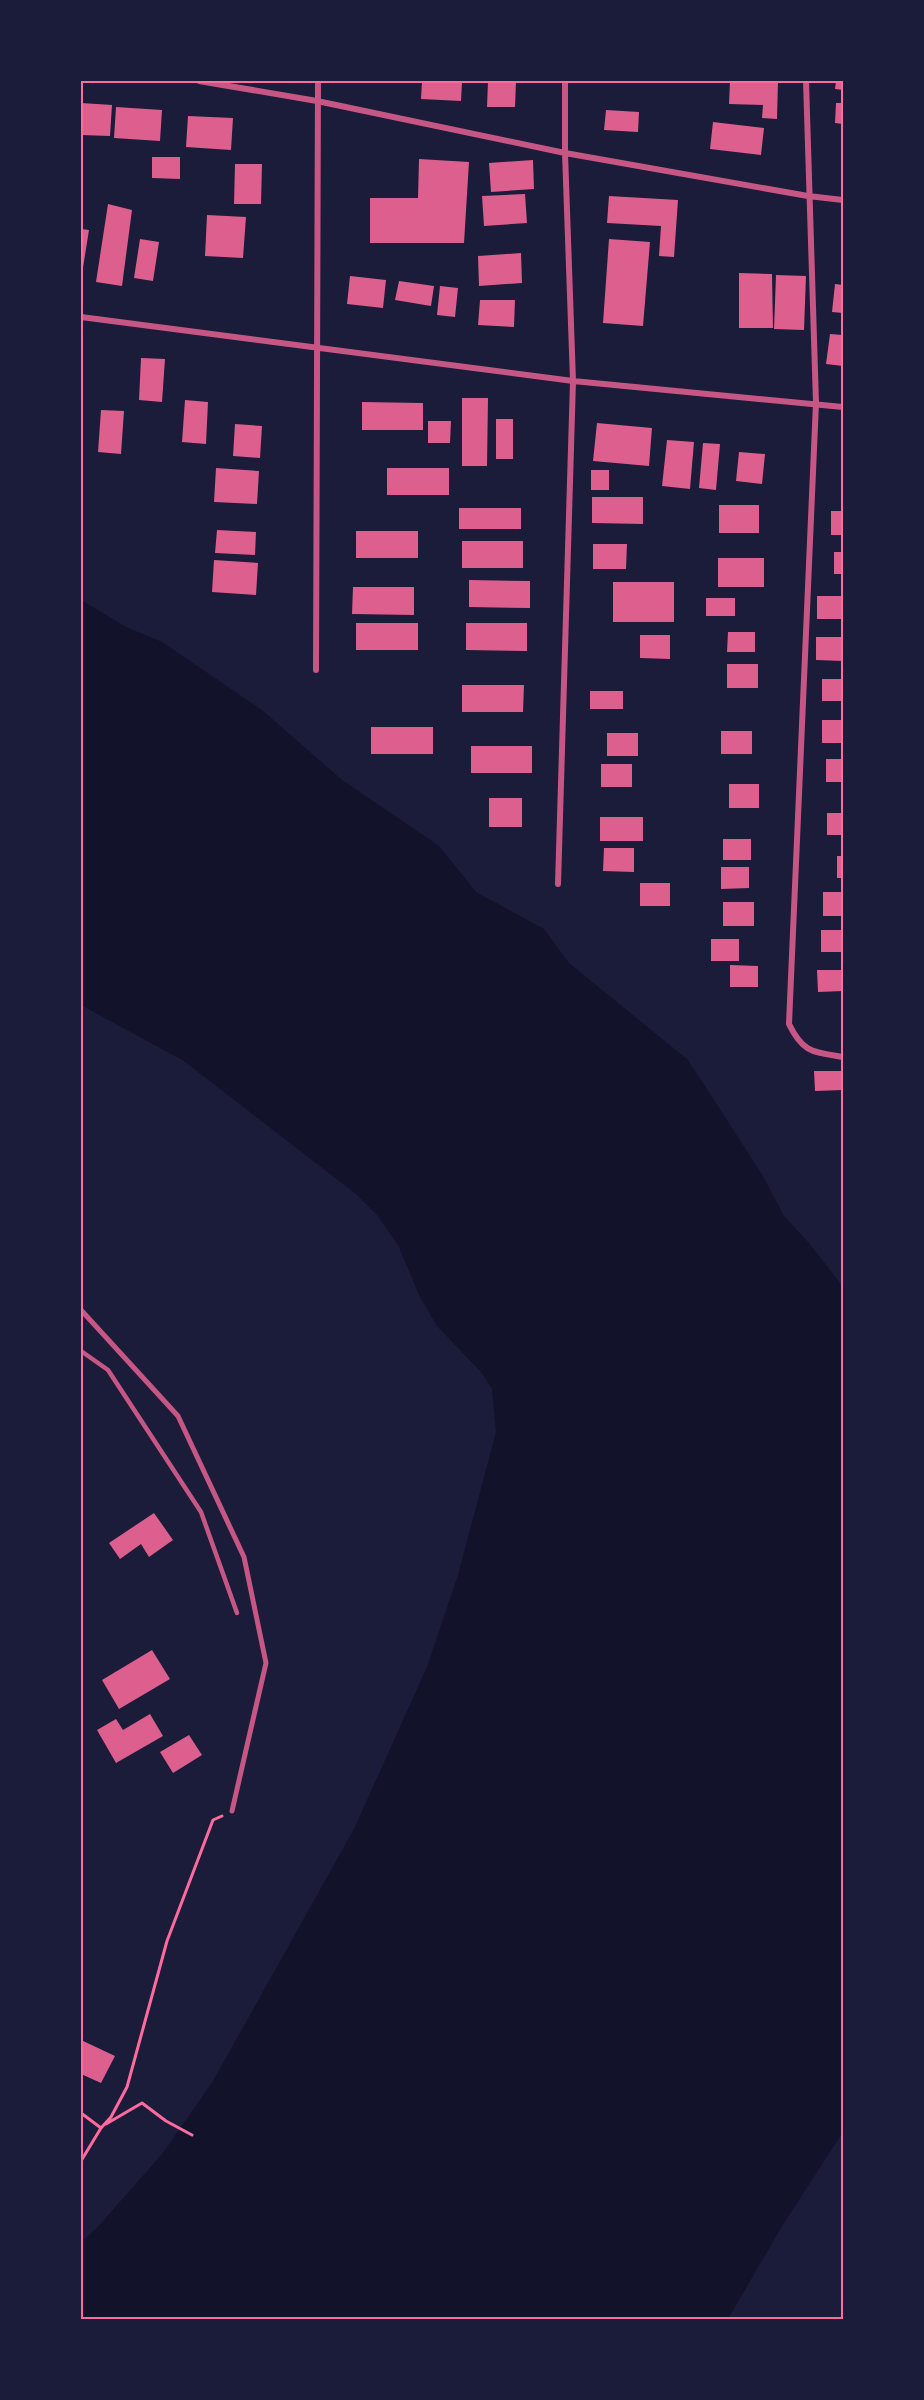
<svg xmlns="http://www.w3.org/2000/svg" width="924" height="2400" viewBox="0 0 924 2400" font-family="'Source Sans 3',sans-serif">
  <rect width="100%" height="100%" fill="#1b1b3a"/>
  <!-- water -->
  <path fill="#12122b" d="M81,600l45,27 36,15 100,68 80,70 97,66 37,46 68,37 25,34 119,97 75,116 21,40 25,27 34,44v845l-61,94 -54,93h-647v-77l15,-13 67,-76 50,-72 141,-252 73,-162 31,-92 38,-143 -4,-43 -10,-16 -45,-47 -17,-29 -22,-52 -21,-30 -21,-21 -172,-133 -103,-56z"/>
  <!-- building -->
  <path fill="#dd5f8e" d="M422,81l40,1 -1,19 -40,-2z
    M488,81h28l-1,26h-28z
    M730,81h48l-1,38 -15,-1 1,-13 -34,-1z
    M836,81h7v9l-8,-1z
    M81,103l31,2 -2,31 -29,-1z
    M836,103h7v21l-8,-1z
    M116,107l46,3 -2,31 -46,-3z
    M606,110l33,2 -1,20 -34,-2z
    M188,116l45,2 -2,32 -45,-3z
    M713,122l51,6 -3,27 -51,-6z
    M152,157h28v22l-28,-1z
    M419,159l50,3 -5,81h-94v-45h48z
    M533,160l1,29 -43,3 -2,-29z
    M235,164h27l-1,40h-27z
    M525,194l2,29 -43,3 -2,-30z
    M609,196l69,4 -4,57 -15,-1 2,-30 -54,-3z
    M108,204l24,6 -10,76 -26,-4z
    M207,215l39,2 -3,41 -38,-2z
    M81,229l8,1 -7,44 -1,-1z
    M140,239l19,3 -6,39 -19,-3z
    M609,239l41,3 -7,84 -40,-3z
    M521,253l1,30 -43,3 -1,-30z
    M739,273l33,1 1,54h-34z
    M776,275l30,1 -2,54 -30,-1z
    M350,276l36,4 -3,28 -36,-4z
    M399,281l35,5 -3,20 -36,-6z
    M835,284l8,1v28l-11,-1z
    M440,286l18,2 -3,29 -18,-2z
    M480,300h35l-1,27 -36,-2z
    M830,334l13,1v31l-17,-2z
    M141,358l24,1 -3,43 -23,-2z
    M462,398h26l-1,68h-25z
    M185,400l23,2 -2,42 -24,-2z
    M362,402l61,1v27h-61z
    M101,410l23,1 -3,43 -23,-2z
    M496,419h17v40h-17z
    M428,421h23l-1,22h-22z
    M597,423l55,5 -3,38 -56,-5z
    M235,424l27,2 -2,32 -27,-2z
    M667,440l27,2 -4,47 -28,-3z
    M703,443l17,1 -4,46 -17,-2z
    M739,452l26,2 -3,30 -26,-3z
    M216,468l43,3 -2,33 -43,-2z
    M387,468h62v27h-62z
    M591,470h18v20h-18z
    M592,497h51v27l-51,-1z
    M719,505h40v28h-40z
    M459,508h62v21h-62z
    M831,511h12v24h-12z
    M217,530l39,2 -1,23 -40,-2z
    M356,531h62v27h-62z
    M462,541h61v27h-61z
    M593,544h34l-1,25h-33z
    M834,552h9v22h-9z
    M718,558h46v29h-46z
    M214,560l44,3 -2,32 -44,-3z
    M469,580l61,1v27l-61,-1z
    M613,582h61v40h-61z
    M353,587h61v28l-62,-1z
    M817,596h26v23h-26z
    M706,598h29v18h-29z
    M356,623h62v27h-62z
    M466,623h61v28l-61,-1z
    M728,632h27v20h-28z
    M640,635h30v24l-30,-1z
    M816,637h27v24l-27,-1z
    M727,664h31v24h-31z
    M822,679h21v22h-21z
    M462,685h62l-1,27h-61z
    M590,691h33v18h-33z
    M822,720h21v23h-21z
    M371,727h62v27h-62z
    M721,731h31v23h-31z
    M607,733h31v23h-31z
    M471,746h61v27h-61z
    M826,759h17v23h-17z
    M601,764h31v23h-31z
    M729,784h30v24h-30z
    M489,798h33v29h-33z
    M827,813h16v22h-16z
    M600,817h43v24h-43z
    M723,839h28v21h-28z
    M604,848h30v24l-31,-1z
    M837,856h6v22h-6z
    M721,867h28v21l-28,1z
    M640,883h30v23h-30z
    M823,892h20v24h-20z
    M723,902h31v24h-31z
    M821,930h22v22h-22z
    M711,939h28v22h-28z
    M730,965l28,1v21h-28z
    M817,970h26v21l-25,1z
    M814,1071h29v19l-28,1z
    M154,1513l19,27 -24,17 -8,-13 -21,15 -11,-16z
    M152,1650l18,29 -51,30 -17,-29z
    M150,1714l13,22 -47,27 -19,-33 19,-11 7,11z
    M189,1735l13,20 -29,18 -13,-21z
    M81,2040l34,16 -14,27 -20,-9z"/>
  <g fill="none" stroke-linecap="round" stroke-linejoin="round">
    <!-- path -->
    <path stroke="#ff6b9d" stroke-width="3" d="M81,2113l20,15
      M106,2124l36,-21 24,18 26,14
      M81,2161l20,-33 10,-11 16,-30 40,-146 46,-121 9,-4"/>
    <!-- service -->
    <path stroke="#c65784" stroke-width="4.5" d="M81,1351l27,19 93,142 36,101"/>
    <!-- pedestrian -->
    <path stroke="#c65784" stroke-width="5" d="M81,1310l97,106 66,141 22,106 -34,148"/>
    <!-- minor -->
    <path stroke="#c65784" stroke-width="6" d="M199,81l118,20 248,52 243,43 35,4
      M806,81l10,322 -27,621c14,29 24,28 54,33
      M81,317l492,64 270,26
      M316,670l2,-589
      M558,884l15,-503 -8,-228v-72"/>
  </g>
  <!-- border -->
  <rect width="924" height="2400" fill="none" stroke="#1b1b3a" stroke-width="165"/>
  <rect x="82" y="82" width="760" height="2236" fill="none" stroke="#ff6b9d" stroke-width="2"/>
</svg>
